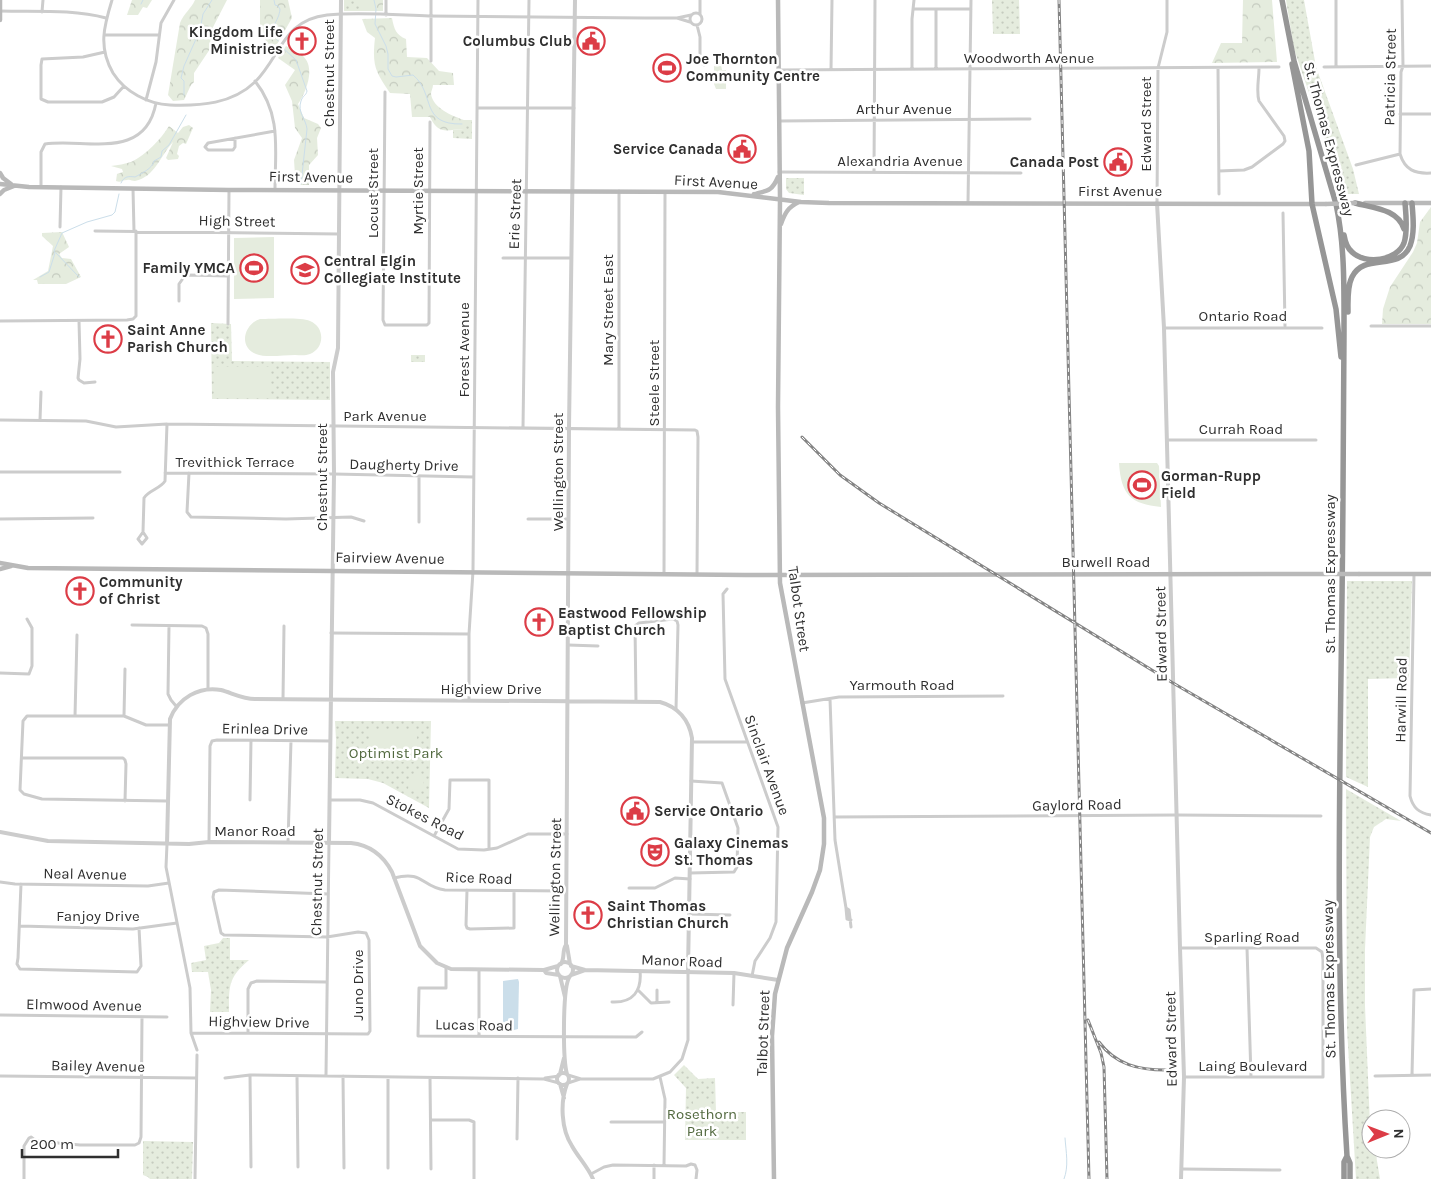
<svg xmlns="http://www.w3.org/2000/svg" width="1431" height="1179" viewBox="0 0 1431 1179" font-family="Karla,sans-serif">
  <defs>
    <pattern id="grass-dots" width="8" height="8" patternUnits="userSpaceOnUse" patternTransform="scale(1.25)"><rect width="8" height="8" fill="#e5ecde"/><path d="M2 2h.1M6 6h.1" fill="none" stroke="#c5cbbf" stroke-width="1.8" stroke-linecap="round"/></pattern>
    <pattern id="forest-crowns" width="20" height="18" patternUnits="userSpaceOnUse" patternTransform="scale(1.25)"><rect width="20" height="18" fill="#e5ecde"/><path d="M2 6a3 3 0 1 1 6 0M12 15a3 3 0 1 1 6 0" fill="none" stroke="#c5cbbf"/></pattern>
  </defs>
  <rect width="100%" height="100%" fill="#fff"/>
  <!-- grass -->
  <path fill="url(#grass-dots)" d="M344,0h39v11h-39z
    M992,0h27l1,34h-27z
    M1286,0h18l12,67 37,102 6,25h-19l-12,-46 -34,-99z
    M464,120h8v19l-19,-1v-8l11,-1z
    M786,178h18v17l-15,-2 -3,-4z
    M211,323l20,1 1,37 98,1v38l-118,-1z
    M411,355h14v7h-14z
    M1347,581h65l-3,97 -41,1v108l-22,-10z
    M335,721h96l-2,87 -46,-25 -15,-4 -33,-1 1,-38z
    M1346,789l55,32 -15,-2 -12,8 -4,10 -5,112v57l6,143h4l5,30h-24l-9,-150z
    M223,938h7v22h19c-21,18 -20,26 -20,52h-19l1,-22 -3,-18h-16l-1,-9 15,-3 -2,-14 15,-3z
    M684,1065l14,14 17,-1 1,34h30v28h-61l1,-52 -12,-13z
    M143,1141l50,1 -1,37h-42l-2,-2 -5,-2z"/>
  <!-- forest -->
  <path fill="url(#forest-crowns)" d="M132,0h20l-5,8 -4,-1 -5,8h-11z
    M195,0h32l-16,31 -1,18 -16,24v9l-3,3 -7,15 -11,1 -5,-6 12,-72c4,-10 11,-14 15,-23z
    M260,0h28l4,18 -16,28h-7l-2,-3 -7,-16z
    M358,0h25v11h-19z
    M1243,0h29l5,62 -65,1 9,-20h21z
    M392,18c2,11 4,17 14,21l1,18 20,1 12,13 14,2 1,12h-21c0,3 -2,6 -2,9 2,14 21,22 33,26v9c-19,1 -25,6 -34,-12h-18l-2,-23 -20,-1c-15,-22 -18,-28 -15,-55l-8,-6 -5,-13z
    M286,46c6,3 13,6 17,10 13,12 3,36 -5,48l6,14 14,6 3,4 -4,10 1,17 -9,10v20h-8l-3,-9 -3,-1 -1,-15 8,-22 -7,-10 -3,-27 -7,-16 10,-15 -17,-12z
    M189,125l4,3 -7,16 -3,-1 -4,3 -2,8 2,2 -1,3 -10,1 -2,-2 7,-16c-13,14 -18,35 -38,39 -3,0 -5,-2 -8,-1 -5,0 -6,3 -11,1l1,-7 6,-2 -1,-3 -11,-3c7,-1 14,-2 20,-4 15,-7 30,-23 38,-36l9,7 5,-6z
    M1431,207v117h-49l1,-15 7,-22 23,-35 4,-9 3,-21z
    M62,232l7,15 -10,7 3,4 9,1 10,18 -15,7h-28l-1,-4h-4l15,-9 5,-25 -11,-10v-3z"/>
  <!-- garden -->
  <path fill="#e5ecde" d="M714,58l6,1 2,11h4v19h-10l-2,-5z
    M274,237v61l-40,1v-61z
    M260,319c12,0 41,-2 50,2 15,6 15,27 0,33 -5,2 -10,1 -15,1 -12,0 -29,3 -39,-1 -18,-7 -12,-30 4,-35z
    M216,367h55v31h-55z
    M1119,463h38l2,3 2,41c-30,-3 -40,-12 -42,-44z
    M370,729h47v33h-47z
    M415,776h7l2,3 -1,9 -4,2 -11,-1 2,-10z
    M693,1099h17v19h-17z"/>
  <!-- water -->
  <path fill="#cbdeea" d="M518,979l1,3 -1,47 -12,3 -3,-3v-48z"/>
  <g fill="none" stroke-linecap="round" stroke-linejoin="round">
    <!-- stream -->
    <path stroke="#cbdeea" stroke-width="1" d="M274,0l1,5 3,1 2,3c-1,14 -13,17 -2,32
      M374,0l2,9 -1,15 11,22 2,8v15l4,7 4,1 17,-2c23,19 6,50 49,49
      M141,4l2,-4
      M282,47l14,13 11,31c-1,5 -4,4 -6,10 -4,11 5,18 6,28l-6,55
      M184,95v-14l-3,-3 3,-12 16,-36 3,-16 9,-14
      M121,183c3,-7 8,-7 14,-6 7,-4 17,-8 19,-16l7,-4 1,-6 7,-6 17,-30
      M56,253l23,24
      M40,277l9,-5 6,-19 -1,-2 8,-18 25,-11 25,-7 3,-3 4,-18
      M1064,1179c5,-13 2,-27 1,-41"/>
    <!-- minor -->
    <path stroke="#ccc" stroke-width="3" d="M112,0c-8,26 -14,47 1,73 12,19 35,31 57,32 31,1 62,-1 85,-23 26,-26 28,-62 72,-67 32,-3 70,0 102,1 72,0 144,1 216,2h32l14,-3
      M1402,0l1,66 -2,6 -1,82c5,16 15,20 31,19
      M914,9h57
      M0,11c35,1 72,-2 106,7
      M42,12l1,-12
      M690 19a6 6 0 1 1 12 0a6 6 0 1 1-12 0Z
      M700,14v-14
      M386,15v-15
      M677,18l13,4
      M697,25l3,12v25l4,3
      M104,35h55
      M105,52l-22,5 -41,2 -1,6v34l7,3h54l12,-5 10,-11
      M431,61v-61
      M1324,67l107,-1
      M1336,67v-67
      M1218,68l1,126
      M912,69v-50l2,-19
      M936,69v-60
      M779,70l500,-3
      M831,70l1,-70
      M255,81c27,34 20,69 20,108
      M385,92l-2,228 2,5h42l2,-2 1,-201
      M146,100l10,-38 5,-39 13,-23
      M477,108h97
      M1400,114h31
      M779,121l251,-2
      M235,138v9l-2,3h-25l-3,-3 3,-4 67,-12
      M1356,165l44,-11
      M1219,171l25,-1 8,-3 31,-23 2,-3 -1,-5 -25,-35c-3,-10 0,-22 0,-33
      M779,172l242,1
      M874,172l1,-172
      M41,187v-35l4,-8c40,-6 100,18 111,-41
      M133,189l1,42
      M968,203l3,-203
      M1157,203l1,-135 9,-36v-32
      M1283,213l2,113
      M60,227l1,-40
      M95,231l244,3
      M503,258h68
      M179,301v-17l5,-7 5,-2 39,1
      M0,321l127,-1 6,-1 3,-3v-85
      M79,321l1,38 -2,19 1,2 5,3 11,-1
      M228,324l1,-134
      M1371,326h60
      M1164,328h158
      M0,420l86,1 30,6 51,-3 528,6 2,1 1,6 -1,137
      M40,420l1,-28
      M523,428l6,-428
      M619,429v-238
      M1167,440h149
      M0,472h120
      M165,473l169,1 139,3
      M189,473l-2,39 4,5 95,2 65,-2 13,4
      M419,477v45
      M0,519l93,-1
      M528,519h40
      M143,532l4,6 -5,6 -4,-5 5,-7 1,-34c5,-8 16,-9 21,-17l2,-57
      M664,574l1,-382
      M1414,574l-4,222c3,12 9,17 21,19
      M727,589l-4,5 2,85 53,148 -2,95 -6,16 -15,23 -3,15
      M132,625l70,1 4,2 2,6v55
      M169,626l-1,68 3,6 5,6
      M331,633l138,1
      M568,645l30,1
      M0,673l29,1 3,-8v-38l-5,-9
      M283,699l1,-73
      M830,699l5,141 11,68 1,11 4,1
      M469,700v-66l4,-63 5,-571
      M636,701l-1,-75 4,-3 34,-4 4,2 1,4 -2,84
      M802,703l37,-6 164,-1
      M75,716l2,-81
      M124,716l1,-47
      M692,742h55
      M22,758h101l2,2 1,4 -1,37
      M250,800l1,-60
      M330,800h30l13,3 85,46 26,1 13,-2 31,-14h39
      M167,801l-125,-2 -18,-5 -4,-4 3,-69 4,-5h97l22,9h23
      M834,817l343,-2 144,1
      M434,836l15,-27 1,-29h39v69
      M209,842l1,-96 2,-5 5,-1 113,1
      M288,842l3,-101
      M167,844l-1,23 24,121 1,45 177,1 2,-3 -1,-91 -3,-7 -8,-1 -31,5 -103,-2 -3,-2 -8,-36 1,-5 5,-2 109,4
      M690,873l44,-1 3,-5 1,-39 -16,-45 -31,-2
      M394,878c30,-8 27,9 51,12l121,1
      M0,882l15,2 133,2 21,-3
      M21,884l-3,74 -1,6 3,5 117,3 4,-6 -2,-38
      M629,888h26l20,-10 15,1
      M467,890l-1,35 1,3 3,1 44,-1v-37
      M846,908l3,2 2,17
      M690,914l40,1
      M20,926l113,3 44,-6
      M1180,948h136l6,4 1,8v117h-139
      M1247,948l4,129
      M446,968v20h-27l-1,48 218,1 6,-5
      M638,990l13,13 18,-1
      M657,990v12
      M612,1002c21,1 30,-11 28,-31
      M733,1005l1,-32
      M0,1015l167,2
      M191,1033l6,17
      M248,1033v-44l3,-6 6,-2 69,1
      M479,1036v-66
      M250,1075l1,92
      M326,1075l3,-233
      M568,1075l13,4h72l17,-7 12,-13 6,-19v-68
      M1412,1075l2,-85 17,-1
      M0,1076l196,2
      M297,1076l1,91
      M343,1076l1,92
      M1375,1076l56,-1
      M388,1077v91
      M660,1077l5,22 -1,66
      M225,1078l25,-3 294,4 15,4
      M430,1078l1,91
      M545,1078l14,-2
      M568,1083l12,-4
      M431,1120h38l5,2v57
      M611,1122h53
      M517,1139l1,-61
      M654,1165v14
      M1182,1169l98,1
      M591,1174l13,-7 9,-2 73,1 5,-2 4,1 2,5 -1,9
      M24,1179v-33l5,-8 2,-1 5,4 44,4h55l4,-2 2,-6 1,-120
      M195,1179l2,-124"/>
    <!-- tertiary -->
    <path stroke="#ccc" stroke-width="4" d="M1157,203l7,125 16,620 4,129 -3,102
      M0,832l48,9 141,3 20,-2 142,1c19,2 32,12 41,29l28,74 17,17 14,6 93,1 2,3 13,2
      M329,842l5,-368 -1,-102 5,-24 3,-348
      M167,844l3,-125c8,-21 29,-33 51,-29 11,3 22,9 34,9l405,3c18,5 29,18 32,36l-4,233
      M566,945l1,1 3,18
      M557 970a8 8 0 1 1 16 0a8 8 0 1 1-16 0Z
      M561,964c4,-6 1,-14 5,-19l3,-517 6,-428
      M571,966l14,4 149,3 44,7
      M544,970l14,-4
      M571,975l14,-5
      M560,976l5,21
      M557 1079a6 6 0 1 1 12 0a6 6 0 1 1-12 0Z
      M560,1074l4,-16
      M567,1074c-4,-13 -5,-88 3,-98
      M560,1084l4,14
      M567,1084c-7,18 -6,45 5,62 6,11 16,21 21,33"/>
    <!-- secondary -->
    <path stroke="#b9b9b9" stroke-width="4.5" d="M0,20v-20
      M0,173l3,5 8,6
      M0,184l29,3 200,3 489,2 83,10 28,1 497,1
      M0,194l4,-4 10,-4
      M754,194c14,-3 18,-3 24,-17
      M1365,203h66
      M781,224c4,-11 7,-17 18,-22
      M0,563l28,5 717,7 588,-1
      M0,569l11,-3
      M1359,574h72
      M774,1179l-2,-143 3,-42 12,-46 25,-56 8,-22 4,-26v-26l-44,-235 -2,-176 2,-208 -2,-199"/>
    <!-- motorway -->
    <path stroke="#969696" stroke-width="5.5" d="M1282,0l12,61 42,143c9,42 8,86 8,129 0,52 -1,105 -1,158 -1,221 -10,444 4,665l-3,6v17
      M1292,64l17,87 3,53 24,105 5,48
      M1355,203c18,5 43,6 49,26
      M1344,235c1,6 3,13 8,17 13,13 45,9 52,-9 4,-12 2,-28 1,-40
      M1348,312c0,-11 -1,-25 4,-35 12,-25 47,-5 58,-31 5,-13 3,-30 2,-43
      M1347,1156l3,7v16"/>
    <!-- rail casing -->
    <g stroke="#848484" stroke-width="3">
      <path id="rail" d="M1059,0l30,1179
        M802,437l38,38 39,28 294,180 258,150
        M1088,1020l13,33 3,14 3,112
        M1099,1042c17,23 40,28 67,28"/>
    </g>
    <!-- rail -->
    <use href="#rail" stroke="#fff" stroke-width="1" stroke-dasharray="4" stroke-linecap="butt"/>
    <!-- secondary-bridge -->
    <path stroke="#b9b9b9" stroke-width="4.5" d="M1326,204l29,-1
      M1333,574h26"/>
  </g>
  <!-- icons -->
  <defs>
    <g id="church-ring" transform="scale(1.4375)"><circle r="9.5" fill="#fff" stroke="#dc3c46" stroke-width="1.5"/><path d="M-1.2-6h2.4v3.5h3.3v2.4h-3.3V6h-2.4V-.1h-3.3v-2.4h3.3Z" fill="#dc3c46"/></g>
    <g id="civic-ring" transform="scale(1.4375)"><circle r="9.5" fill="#fff" stroke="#dc3c46" stroke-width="1.5"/><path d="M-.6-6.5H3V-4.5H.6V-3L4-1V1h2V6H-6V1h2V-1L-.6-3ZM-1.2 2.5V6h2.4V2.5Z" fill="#dc3c46"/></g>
    <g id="stadium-ring" transform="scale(1.4375)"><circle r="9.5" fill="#fff" stroke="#dc3c46" stroke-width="1.5"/><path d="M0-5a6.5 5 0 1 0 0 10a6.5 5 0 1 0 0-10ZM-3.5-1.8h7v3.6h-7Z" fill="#dc3c46"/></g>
    <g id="school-ring" transform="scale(1.4375)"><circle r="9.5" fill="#fff" stroke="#dc3c46" stroke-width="1.5"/><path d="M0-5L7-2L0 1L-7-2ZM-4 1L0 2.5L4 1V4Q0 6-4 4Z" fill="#dc3c46"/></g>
    <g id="theatre-ring" transform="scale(1.4375)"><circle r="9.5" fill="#fff" stroke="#dc3c46" stroke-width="1.5"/><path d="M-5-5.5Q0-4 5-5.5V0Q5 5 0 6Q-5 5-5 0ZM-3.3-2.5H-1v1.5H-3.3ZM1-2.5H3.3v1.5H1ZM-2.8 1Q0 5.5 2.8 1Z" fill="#dc3c46"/></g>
  </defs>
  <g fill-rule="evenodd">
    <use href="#church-ring" x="302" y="41"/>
    <use href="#civic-ring" x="591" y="41"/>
    <use href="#stadium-ring" x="667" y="68"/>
    <use href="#civic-ring" x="742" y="149"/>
    <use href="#civic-ring" x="1118" y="162"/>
    <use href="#stadium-ring" x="254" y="268"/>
    <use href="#school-ring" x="305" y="270"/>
    <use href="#church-ring" x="108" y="339"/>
    <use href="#stadium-ring" x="1142" y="485"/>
    <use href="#church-ring" x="80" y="591"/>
    <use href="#church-ring" x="539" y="622"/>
    <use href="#civic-ring" x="635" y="811"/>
    <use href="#theatre-ring" x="655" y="852"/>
    <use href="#church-ring" x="588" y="915"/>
  </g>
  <g text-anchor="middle" stroke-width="5" stroke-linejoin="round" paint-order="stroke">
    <!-- poi labels -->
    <g font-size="15" font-weight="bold" fill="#2f2f2f" stroke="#fff" text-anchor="start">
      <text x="283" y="37" text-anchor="end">Kingdom Life<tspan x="283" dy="17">Ministries</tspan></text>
      <text x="572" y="46" text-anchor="end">Columbus Club</text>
      <text x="686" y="64">Joe Thornton<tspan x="686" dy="17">Community Centre</tspan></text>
      <text x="723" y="154" text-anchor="end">Service Canada</text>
      <text x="1099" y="167" text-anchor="end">Canada Post</text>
      <text x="324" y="266">Central Elgin<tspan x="324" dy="17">Collegiate Institute</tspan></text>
      <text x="235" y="273" text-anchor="end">Family YMCA</text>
      <text x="127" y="335">Saint Anne<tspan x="127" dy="17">Parish Church</tspan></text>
      <text x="1161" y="481">Gorman-Rupp<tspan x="1161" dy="17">Field</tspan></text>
      <text x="99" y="587">Community<tspan x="99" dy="17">of Christ</tspan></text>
      <text x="558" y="618">Eastwood Fellowship<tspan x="558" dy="17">Baptist Church</tspan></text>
      <text x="654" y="816">Service Ontario</text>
      <text x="674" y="848">Galaxy Cinemas<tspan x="674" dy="17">St. Thomas</tspan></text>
      <text x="607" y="911">Saint Thomas<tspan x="607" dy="17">Christian Church</tspan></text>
    </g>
    <!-- street labels -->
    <g font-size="15" fill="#2f2f2f" stroke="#fff">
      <text x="1029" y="63">Woodworth Avenue</text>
      <text transform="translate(329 73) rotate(-90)" y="5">Chestnut Street</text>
      <text transform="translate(1390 77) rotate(-89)" y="5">Patricia Street</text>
      <text x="904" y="114">Arthur Avenue</text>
      <text transform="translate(1146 124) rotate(-90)" y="5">Edward Street</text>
      <text transform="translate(1329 139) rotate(75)" y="5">St. Thomas Expressway</text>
      <text x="900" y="166">Alexandria Avenue</text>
      <text transform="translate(311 177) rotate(1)" y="5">First Avenue</text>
      <text transform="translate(716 182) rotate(3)" y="5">First Avenue</text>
      <text transform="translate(418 191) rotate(-90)" y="5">Myrtie Street</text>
      <text x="1120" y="196">First Avenue</text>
      <text transform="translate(373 193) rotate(-90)" y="5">Locust Street</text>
      <text transform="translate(515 214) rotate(-88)" y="5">Erie Street</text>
      <text transform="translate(237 221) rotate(1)" y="5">High Street</text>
      <text transform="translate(608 310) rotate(-90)" y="5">Mary Street East</text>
      <text x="1243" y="321">Ontario Road</text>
      <text transform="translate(464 350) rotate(-90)" y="5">Forest Avenue</text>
      <text transform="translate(654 383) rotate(-90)" y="5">Steele Street</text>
      <text x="385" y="421">Park Avenue</text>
      <text x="1241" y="434">Currah Road</text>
      <text x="235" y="467">Trevithick Terrace</text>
      <text transform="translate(404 465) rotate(1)" y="5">Daugherty Drive</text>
      <text transform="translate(558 472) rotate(-90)" y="5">Wellington Street</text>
      <text transform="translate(322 477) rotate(-90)" y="5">Chestnut Street</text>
      <text transform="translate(390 558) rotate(1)" y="5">Fairview Avenue</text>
      <text x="1106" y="567">Burwell Road</text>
      <text transform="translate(1330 574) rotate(-90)" y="5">St. Thomas Expressway</text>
      <text transform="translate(799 609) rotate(82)" y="5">Talbot Street</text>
      <text transform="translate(1161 634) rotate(-91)" y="5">Edward Street</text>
      <text x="902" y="690">Yarmouth Road</text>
      <text x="491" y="694">Highview Drive</text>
      <text transform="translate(1401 700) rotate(-89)" y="5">Harwill Road</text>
      <text transform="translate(265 729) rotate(1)" y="5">Erinlea Drive</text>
      <text transform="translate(767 765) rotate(70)" y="5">Sinclair Avenue</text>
      <text transform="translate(1077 805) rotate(-1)" y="5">Gaylord Road</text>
      <text transform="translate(425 817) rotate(27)" y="5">Stokes Road</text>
      <text x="255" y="836">Manor Road</text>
      <text transform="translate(85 874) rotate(1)" y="5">Neal Avenue</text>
      <text transform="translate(555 877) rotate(-89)" y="5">Wellington Street</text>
      <text transform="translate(479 878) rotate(2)" y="5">Rice Road</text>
      <text transform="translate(317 882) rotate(-89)" y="5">Chestnut Street</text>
      <text x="98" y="921">Fanjoy Drive</text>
      <text x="1252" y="942">Sparling Road</text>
      <text transform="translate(682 961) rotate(2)" y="5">Manor Road</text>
      <text transform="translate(1329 979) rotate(-91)" y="5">St. Thomas Expressway</text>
      <text transform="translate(358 985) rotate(-90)" y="5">Juno Drive</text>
      <text transform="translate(84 1005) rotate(1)" y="5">Elmwood Avenue</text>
      <text transform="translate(259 1022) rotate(1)" y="5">Highview Drive</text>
      <text transform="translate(474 1025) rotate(1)" y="5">Lucas Road</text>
      <text transform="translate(763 1033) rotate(-88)" y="5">Talbot Street</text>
      <text transform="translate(1171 1039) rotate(-91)" y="5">Edward Street</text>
      <text transform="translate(98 1066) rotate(1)" y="5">Bailey Avenue</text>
      <text x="1253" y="1071">Laing Boulevard</text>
    </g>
    <!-- park labels -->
    <g font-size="15" fill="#52693f" stroke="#fff">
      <text x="396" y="758">Optimist Park</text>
      <text x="702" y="1119">Rosethorn<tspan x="702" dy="17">Park</tspan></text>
    </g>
  </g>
  <!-- north arrow -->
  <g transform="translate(1386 1134) rotate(89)"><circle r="24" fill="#ffffff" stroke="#acacac"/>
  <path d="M0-4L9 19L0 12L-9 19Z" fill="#dc3c46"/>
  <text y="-8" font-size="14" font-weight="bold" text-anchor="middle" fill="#2f2f2f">N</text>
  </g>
  <!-- scale -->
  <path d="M22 1149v8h96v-8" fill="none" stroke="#2f2f2f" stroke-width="2.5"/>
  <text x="30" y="1149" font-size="15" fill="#2f2f2f" stroke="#ffffff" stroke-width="4" paint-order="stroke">200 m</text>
</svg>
